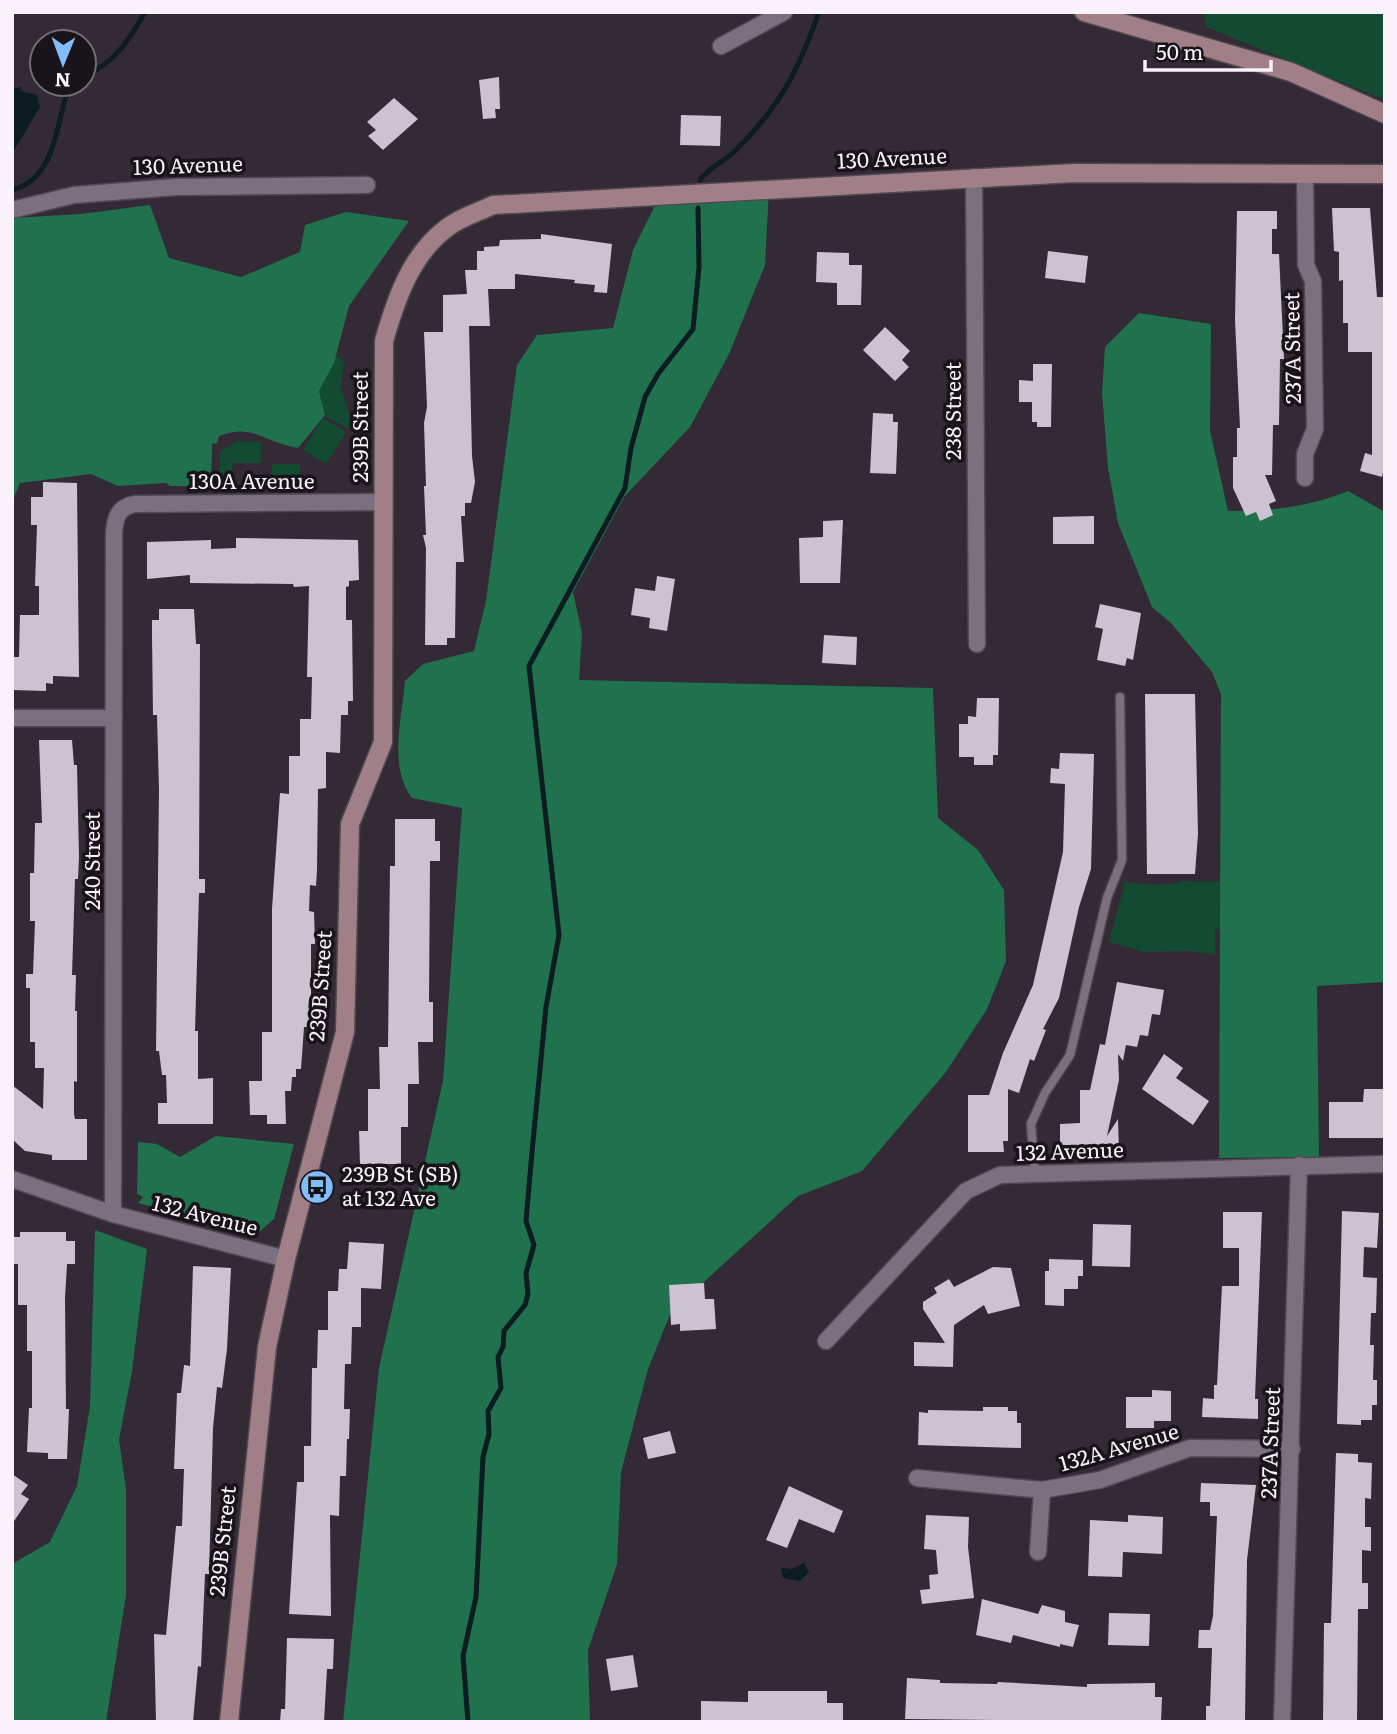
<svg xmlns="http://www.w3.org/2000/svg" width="1397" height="1734" viewBox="0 0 1397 1734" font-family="Literata,serif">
  <rect width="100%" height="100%" fill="#332a36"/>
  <!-- green -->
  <path fill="#134a32" d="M1203,12h182v88l-179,-73z
    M336,355l8,6 -3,28 14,43 -29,-15 -7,-26z
    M323,418l23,14 -20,32 -23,-14z
    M237,441l24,1v21h-28l-1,19h-13l1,-30z
    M272,464h28v18h-29z
    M1183,881l37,1v48l-5,-2v27l-24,-4 -47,1 -35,-10 16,-60c14,2 45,5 58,-1z"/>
  <!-- forest -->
  <path fill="#20714e" d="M769,189l-4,76 -36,89 -39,73 -66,70 -51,95 9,41 -3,47 354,8 5,130 40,32 26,40 2,71 -19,48 -41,63 -84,99 -64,25 -127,116 -23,57 -27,103 -4,92 -29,86 2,72h-247l36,-354 64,-287 19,-273 -50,-10c-24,-32 -10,-79 -7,-117l18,-17 51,-13 12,-50 31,-236 20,-30 76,-7 20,-78 27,-55z
    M150,205l19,53 72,19 59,-25 5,-27 41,-13 63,9 -60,85 -15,57 -15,28 6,24 -27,33c-37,-6 -43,-25 -79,-12l-2,7 -5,1 -1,42h-41l-4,-3 -48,3 -27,-12 -71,9 -8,19v-284l69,-4z
    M1139,313l72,11 -1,107 18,80c43,0 81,-4 120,-20l37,21v470l-68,4 2,171 -100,1 2,-464 -9,-22 -41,-49 -19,-16 -34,-84 -10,-56 -6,-74 3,-46z
    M216,1136l78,8 -20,75 -15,13h-15l-106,-29 5,-6 -6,-3 1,-52 19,2 23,13z
    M95,1230l52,19 -15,122 -13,69 7,49v106l-20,127h-94v-158l38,-22 27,-56 13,-80z"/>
  <!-- water -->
  <path fill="#0c1c21" d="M21,87v4l16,4 3,12 -28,47v-65z
    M804,1563l5,9 -9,9 -17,-3 -2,-10 11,1z"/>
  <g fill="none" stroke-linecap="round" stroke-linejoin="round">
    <!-- stream -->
    <path stroke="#0c1c21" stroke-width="5" d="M84,76c30,-12 46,-37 61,-64
      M700,180c7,-11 23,-18 33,-27 46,-45 65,-81 86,-141
      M12,190c44,-12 43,-62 56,-100l6,-6
      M468,1722l-5,-66 13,-59 7,-140 6,-23 -1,-23 13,-23 -3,-31 5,-10 1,-16 21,-26 3,-11 -2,-21 8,-28 -8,-24 6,-69 14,-145 13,-72 -30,-269 96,-178 6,-40 14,-51 13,-23 35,-45 6,-62 -1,-59"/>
  </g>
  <!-- building -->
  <path fill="#ccc2d2" d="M499,77l1,32h-5l1,9 -13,1 -4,-39z
    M394,98l24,21 -35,31 -15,-14 8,-6 -9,-8z
    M681,115l40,1 -1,30 -40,-1z
    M1332,208h38l7,89h7l1,167 -3,13 -22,-6 5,-18 7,2v-103h-24v-29h-5v-43l-4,1v-29l-5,-1z
    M1237,211h40v18h-5v25h7l5,105h-4l-1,66h-6l-1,50h-7l11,26 -7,3 4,11 -13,6 -4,-9 -10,4 -13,-28v-31h4v-29h3l-5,-108z
    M541,234l71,10 -5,49 -13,-1 1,-7 -21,-2 1,-3 -60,-6v15h-27l2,37h-21l3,130 3,26 -4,21h-6v13h-4l3,46h-8l-1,76h-8v7h-22l1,-97 -3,-13h3l-2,-49h2l-2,-63 3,-16 -3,-75h19v-37l24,-1 -2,-24h12v-19h7v-4l15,-1 1,-6 41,-1z
    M1048,251l40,5 -3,27 -40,-5z
    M817,252l32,1v12h13l-1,40h-24v-22l-21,-1z
    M885,327l25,24 -8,9 7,7 -14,14 -32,-31z
    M1033,364h19l-1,63h-14v-5h-5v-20h-13v-22l14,1z
    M873,413l20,1v8h5l-2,52 -26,-1z
    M43,482l34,1 2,194 -26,-1v8l-7,-1v8l-34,-1 1,-33h6l1,-42h19v-29h-4l2,-61h-6v-28h12z
    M1094,516v28h-41v-27z
    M843,520l-3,63h-40l-1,-45 24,-1v-16z
    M236,538l122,2 1,40 -10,1v5l-3,1v33h6l1,81h-5v14h-7l-1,38 -14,-1v36l-8,1 -1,81 -1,16 -6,-1 -1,26 5,1 1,32h-4v83h-7l-3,42h-5v8h-4l-1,14h-6l1,33h-19v-9h-17l-1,-34h13v-49h10v-123l8,-116 9,1v-38h11v-37h11l1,-42h-5l2,-91 -15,1 -1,-3 -103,-1v-8l-43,4v-37l64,-2v9l25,-1z
    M657,576l18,3 -8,52 -18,-3 1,-10 -19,-3 4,-27 20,3z
    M1100,604l41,9 -8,47 -6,-2 -2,8 -28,-6 6,-31 -8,-2z
    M159,609h35l2,35h4l-1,235h6v14h-6l-4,138h3v48l15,-1v46h-55v-21h9l-1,-28h-4l-3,-24h-3l3,-261 -2,-75h-4l-1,-79v-16h7z
    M824,635l33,2 -1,28 -34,-2z
    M1145,694h50l3,140 -3,40h-48z
    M977,698h22l-1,57h-5v10h-19v-8h-15v-33h9v-8l8,1z
    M39,740h33l2,25h3l2,92 -1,22h-3l-3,96h4l-1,36h2v71l-3,-1v33l1,5h12v41h-35v-5l-27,-4 -13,-12v-54l31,24 1,-41h-9v-26h-5v-54h-4v-14h7l2,-53h-5v-48h4l1,-50h7z
    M1060,753l34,1 -3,115 -12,38 -20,91 -16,31 3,1 -12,31 -4,-2 -11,34 -11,-4v52h-5l1,11h-36v-57h21l14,-42 30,-68 30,-133 2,-68 -15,-1 1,-15 8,1z
    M395,819h40v22h5v20h-10l-1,141h4v40h-15l1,42h-11v43h-7v37h-41l-1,-33h9v-42h12l-1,-42h9l2,-181h5z
    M1117,982l47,8 -4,25 -8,-1 -4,22 -8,-1 -3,12 -11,-2 -3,16 -5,-7 1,26 -12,56 11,-17 1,31 -59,1v-27l20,-1v-33h10l10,-46 5,1z
    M1164,1054l19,14 -7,10 33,23 -16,24 -51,-36z
    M1364,1089h21v49h-56v-36h34z
    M1342,1211l37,2 -2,35 -13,-1 -1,30 14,1 -1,35h-5l-1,32h4l-1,35h4v25h-5v15h-11v5l-24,-1z
    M1223,1212h39l-7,187h3v20l-56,-2 1,-19 11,1v-14h3l5,-99h17v-38h-16z
    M1093,1224l38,1 -1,42 -38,-1z
    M20,1232h46v9h9v23h-8l-2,34 1,111h3l-2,50h-19v-6l-21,-1 2,-44h3v-57h-5v-46h-9v-41h-6v-27h8z
    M349,1242l35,2 -3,45 -20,-1v39h-9l-1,37h-6l-1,45h6l-1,30h-2l-1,37h-6l-1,40 -9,-1 1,101 -42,-2 8,-132h7v-36h7l1,-78h5l1,-38h10v-39h10l1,-22h8z
    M1049,1259l34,1v16h-5v13h-14v17l-19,-1v-34h4z
    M193,1266l38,2 -4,81 -5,39 -5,-1 -4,41 -4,146h-4l-4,93 -3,-1 -5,56h-37l-2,-88 12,1 10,-109h6l2,-57h-10l3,-76h4l3,-28 6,1z
    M993,1267l18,1 9,38 -32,8 -4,-9 -30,20 -1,42 -39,-1v-24l31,1 -22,-34v-7l14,-9 -3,-5 15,-9 5,8z
    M704,1283l1,16h9l2,30 -36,2v-7l-9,1 -2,-40z
    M1152,1390l19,1v30h-17v7h-28v-31h26z
    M983,1407h25v4h9v12h4v25l-103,-3 1,-33 9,1v-3l55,1z
    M670,1431l6,22 -28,6 -5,-21z
    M1336,1453l22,1v8l14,1 -1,36 -6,-1v29h6v24l-9,-1v33h6v26h-10l-1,113h-34l1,-99h7z
    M12,1474l16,11 -7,9 8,5 -17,25z
    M1201,1483l55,2 -9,75 -2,162h-39v-16h4l2,-58h-14l1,-18h11l3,-14 4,-100h-7v-14h-10z
    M789,1486l54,25 -9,22 -35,-14 -12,29 -21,-8z
    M926,1515l43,2 -1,30 6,51 -52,6 -2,-14 10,-1 -1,-14 9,-1 -2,-24 -12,-1z
    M1128,1515l35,2 -1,37 -39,-2 -1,25 -34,-1 2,-56 38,2z
    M982,1599l56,15 4,-9 23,6v11l14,3 -6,22 -13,-3v3l-47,-12 -2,8 -35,-8z
    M1109,1613l41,1 -1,32 -41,-1z
    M287,1638l47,1 -1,30h-6l-3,53h-44l1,-13h4z
    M633,1655l5,32 -27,4 -5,-32z
    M907,1678l33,2v3l57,1 1,-2 89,5v-3l68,-1v14h7l-1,25 -256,-3z
    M748,1691h79v12h16v19h-142v-21l47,1z"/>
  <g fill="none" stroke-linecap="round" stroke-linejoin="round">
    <!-- lane casing -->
    <g stroke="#504852" stroke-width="11">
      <path id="lane" d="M1035,1174l-4,-50 14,-31 25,-38 37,-157 15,-38 -2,-163"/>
    </g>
    <!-- street casing -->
    <g stroke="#504852" stroke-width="19">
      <path id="street" d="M721,46l63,-34
        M974,177l3,467
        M12,210l62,-15 102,-8 191,-2
        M1305,478v-24l10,-25 -2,-148 -7,-16 -1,-90
        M12,718h102
        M12,1179l101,35 173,45
        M113,1214l1,-681c1,-15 4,-26 21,-29l249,-2
        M826,1341l140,-150 34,-16 385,-11
        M917,1478l125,12 58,-10 90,-32 102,1
        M1038,1552l4,-62
        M1282,1722l17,-557"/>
    </g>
    <!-- secondary casing -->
    <g stroke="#504852" stroke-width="21">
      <path id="secondary" d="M1084,12l207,60 94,42
        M229,1722l38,-375 19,-88 59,-227 5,-208 33,-82 1,-401c12,-42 27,-87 64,-114 13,-10 31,-15 45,-22l581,-32 311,1"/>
    </g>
    <!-- lane -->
    <use href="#lane" stroke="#7b717e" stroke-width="8"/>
    <!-- street -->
    <use href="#street" stroke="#7b717e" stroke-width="16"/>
    <!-- secondary -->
    <use href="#secondary" stroke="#a17f87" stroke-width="18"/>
  </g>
  <!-- icons -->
  <defs>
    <g id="bus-disc" transform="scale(1.75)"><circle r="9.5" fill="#82bcfa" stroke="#181419"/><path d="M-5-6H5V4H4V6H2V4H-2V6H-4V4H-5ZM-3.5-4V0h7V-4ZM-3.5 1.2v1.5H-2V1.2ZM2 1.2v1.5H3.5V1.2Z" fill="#111"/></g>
  </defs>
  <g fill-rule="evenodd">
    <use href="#bus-disc" x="317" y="1187"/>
  </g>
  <g text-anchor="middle" stroke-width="7" stroke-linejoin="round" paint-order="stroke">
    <!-- street labels -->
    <g font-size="21" fill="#f9f2fa" stroke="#181419">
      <text transform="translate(892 159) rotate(-3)" y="7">130 Avenue</text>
      <text transform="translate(188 166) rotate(-2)" y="7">130 Avenue</text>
      <text transform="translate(1293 348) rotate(-91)" y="7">237A Street</text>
      <text transform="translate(954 411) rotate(-90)" y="7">238 Street</text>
      <text transform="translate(361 427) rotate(-90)" y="7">239B Street</text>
      <text x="252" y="489">130A Avenue</text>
      <text transform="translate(93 861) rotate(-90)" y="7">240 Street</text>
      <text transform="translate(321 986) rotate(-86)" y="7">239B Street</text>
      <text transform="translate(1070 1152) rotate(-2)" y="7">132 Avenue</text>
      <text transform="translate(205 1216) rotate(14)" y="7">132 Avenue</text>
      <text transform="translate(1271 1443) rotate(-88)" y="7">237A Street</text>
      <text transform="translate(1119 1448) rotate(-16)" y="7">132A Avenue</text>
      <text transform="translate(223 1541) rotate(-84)" y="7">239B Street</text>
    </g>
    <!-- poi labels -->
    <g font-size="21" fill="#f9f2fa" stroke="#181419" text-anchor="start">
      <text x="342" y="1182">239B St (SB)<tspan x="342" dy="24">at 132 Ave</tspan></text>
    </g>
  </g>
  <!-- border -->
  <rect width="1397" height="1734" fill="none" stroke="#f9f2fa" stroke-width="28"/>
  <!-- north arrow -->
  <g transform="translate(63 63) rotate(181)"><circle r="33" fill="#181419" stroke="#726d73" stroke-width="2"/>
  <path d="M0-5L12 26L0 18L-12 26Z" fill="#82bcfa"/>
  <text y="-10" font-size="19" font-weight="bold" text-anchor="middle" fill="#f9f2fa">N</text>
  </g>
  <!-- scale -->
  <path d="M1145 60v10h126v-10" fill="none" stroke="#f9f2fa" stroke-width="3.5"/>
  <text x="1156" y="60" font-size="21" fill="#f9f2fa" stroke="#181419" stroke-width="5" paint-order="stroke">50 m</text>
</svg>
